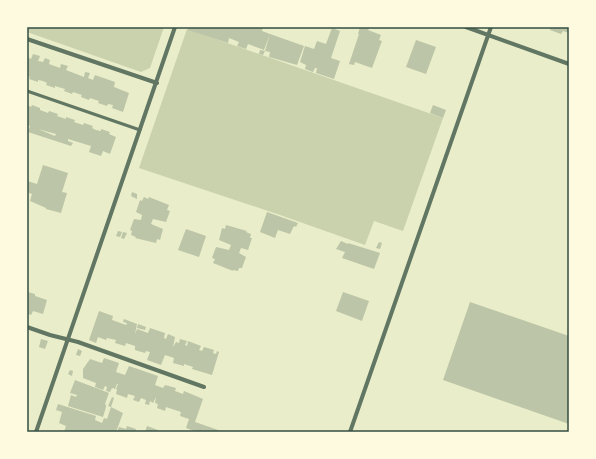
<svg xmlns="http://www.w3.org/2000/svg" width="596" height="459" viewBox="0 0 596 459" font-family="Signika,sans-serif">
  <rect width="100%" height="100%" fill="#e9edc9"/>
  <!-- green -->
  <path fill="#cad2ad" d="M27,27h137l-14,41 -9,4 -114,-40z
    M187,29l256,89 -40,113 -29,-10 -9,24 -85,-30 -141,-47z"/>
  <!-- building -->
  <path fill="#bcc5a7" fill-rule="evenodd" d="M189,27h61l3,1 1,-1h9l-1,4 8,3 -6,16 -16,-6 -2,5 -9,-3 2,-4 -10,-4 -1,5 -40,-13z
    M360,27h10l-2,3 13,5 -2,5 3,1 -10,27 -17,-6 -1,3 -5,-1 10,-30h-1z
    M551,27h18v6l-6,-2 -2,3 -11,-4z
    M332,28l8,3 -9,27 9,3 -6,18 -18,-6 1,-5h-2l-2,4 -8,-3 1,-4 -6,-3 5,-16 9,3 3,-8 9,3z
    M270,34l34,12 -7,19 -28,-8 1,-5 -5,-1z
    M416,40l20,7 -10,27 -20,-7z
    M260,50l5,1 -2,4 -4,-1z
    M33,54l7,2 -2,5 5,1 2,-4 5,2 -1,4 11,4 1,-4 7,2 -2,4 18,7 1,-5 5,1 -2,5 5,2 2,-5 20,7 -1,5 15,6 -6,19 -11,-4 1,-3 -5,-1 -1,2 -9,-3 1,-2 -9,-3 -1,2 -8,-3 1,-2 -9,-3 -1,2 -8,-3 1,-2 -10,-3v2l-9,-3 1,-2 -4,-2 -5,-1v2l-9,-3 1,-2 -3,-1v-19l4,2z
    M27,105l4,2 1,-2 8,3v2l8,3 1,-2 9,3 -1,2 9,3v-2l9,3 -1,2 9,3 1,-2 9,3 -1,2 4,2 5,1v-2l9,3 -1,2 7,3 -6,17 -7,-3 -2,5 -12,-4 2,-6 -23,-7v2l5,2 -2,3 -43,-14 2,-6 -3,-2zM38,129l18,5 -1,2z
    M433,105l13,5 -3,8 -13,-5z
    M43,165l25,8 -6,19 5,1 -6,20 -15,-4v-1l-16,-7 2,-7 -5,-2v-11l10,3z
    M132,192l5,2v5l-6,-3z
    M144,197l4,2 1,-2 20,8 -2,5 3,1 -4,11 -13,-3 -2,5 12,5 -3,11 -3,-1 -1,4 -21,-5 1,-1 -5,-2 1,-4 -2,-1 4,-11 7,1 1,-5 -6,-3 4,-12 2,1z
    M267,212l31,11 -2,4 -2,-1 -4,8 -12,-4 -3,8 -15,-6z
    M226,225l21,6 -1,1 5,2 -1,4h2l-4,12 -7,-2 -2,5 7,4 -4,11h-3l-1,3 -5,-1v1l-20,-8 2,-4 -3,-1 4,-11 13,3 2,-5 -12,-5 3,-12 3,1z
    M186,229l20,7 -7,21 -21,-7z
    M118,231l4,1 -2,5 -4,-1z
    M123,232l4,1 -3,6 -3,-1z
    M341,241l7,3v-1l32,10 -6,16 -32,-11 3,-6 -9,-3z
    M379,242l3,1 -2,6 -4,-1z
    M28,292l7,2v2l12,4 -4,14 -10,-3 -2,4 -4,-1z
    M343,292l26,9 -7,20 -26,-10z
    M470,302l99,34v88l-126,-44z
    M99,311l14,5 -1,4 14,5 1,-2 -4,-1 1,-3 13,5 -2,10 2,-5 11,4 2,-5 15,5 -1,5 2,1 2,-5 7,3 -2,10 3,-5 3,1 1,-4 7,2 -2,4 2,1 1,-5 13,5 -2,4 3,1 2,-4 10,3 -1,3 3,1 1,-3 2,1 -7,23 -20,-6 1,-2 -9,-3v2l-11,-3 1,-5 -9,-3 -4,10 -14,-5 3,-8 -4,-1 -1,2 -10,-3v-4l-9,-3 -1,3 -10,-3 1,-3 -9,-2 -1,2 -8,-3 -2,6 -7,-3z
    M138,324l8,3 -1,3 -8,-2z
    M41,339l7,2 -3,8 -6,-2z
    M78,349l4,2 -2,5 -4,-1z
    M104,358l15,5 -3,9 9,3 4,-9 29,10 -3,9 8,3 2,-3 11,3 -1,3 8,3 1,-3 19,8 -8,23 29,10h-27l-11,-4 3,-9 -9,-3 1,-4 -15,-5 -1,4 -8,-3 1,-4 -3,-1 1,-6 -3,6 -3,-2 -1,4 -4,-1 1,-4 -5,-2 -2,4 -6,-2 2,-4 -7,-2 -1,4 -11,-4 1,-4 -1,-1 2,-5h-1l-2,5 -3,-1 -2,4 -4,-1 1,-4 -2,-1 -2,4 -8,-3 1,-4 -13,-5v-9l7,-10 12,4z
    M70,370l3,1 -1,5 -4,-2z
    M75,380l34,13 -4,11 1,1v2l-3,10 -35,-11 3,-11 5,2 1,-2 -7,-2z
    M112,397l2,1 -3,9 -3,-1z
    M58,404l38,12 -1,4 7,3 2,-5 3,1 4,-12 12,6 -7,19h-52l2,-6 -7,-3 3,-11 -6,-2z
    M127,426l9,3 -1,3h-18l2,-5 7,2z
    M147,426l11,4 -1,2h-12z"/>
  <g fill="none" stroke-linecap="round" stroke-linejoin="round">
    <!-- service -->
    <path stroke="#617663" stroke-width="3" d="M27,91l113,39"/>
    <!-- minor -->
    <path stroke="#617663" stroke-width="4" d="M466,27l103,37
      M27,39l130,44
      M27,327l23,8 28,7 126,45
      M36,432l139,-405
      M350,432l141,-405"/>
  </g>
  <!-- border -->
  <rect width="596" height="459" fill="none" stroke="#fefae0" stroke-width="56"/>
  <rect x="28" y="28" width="540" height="403" fill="none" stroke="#344e41" stroke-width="1.5"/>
</svg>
